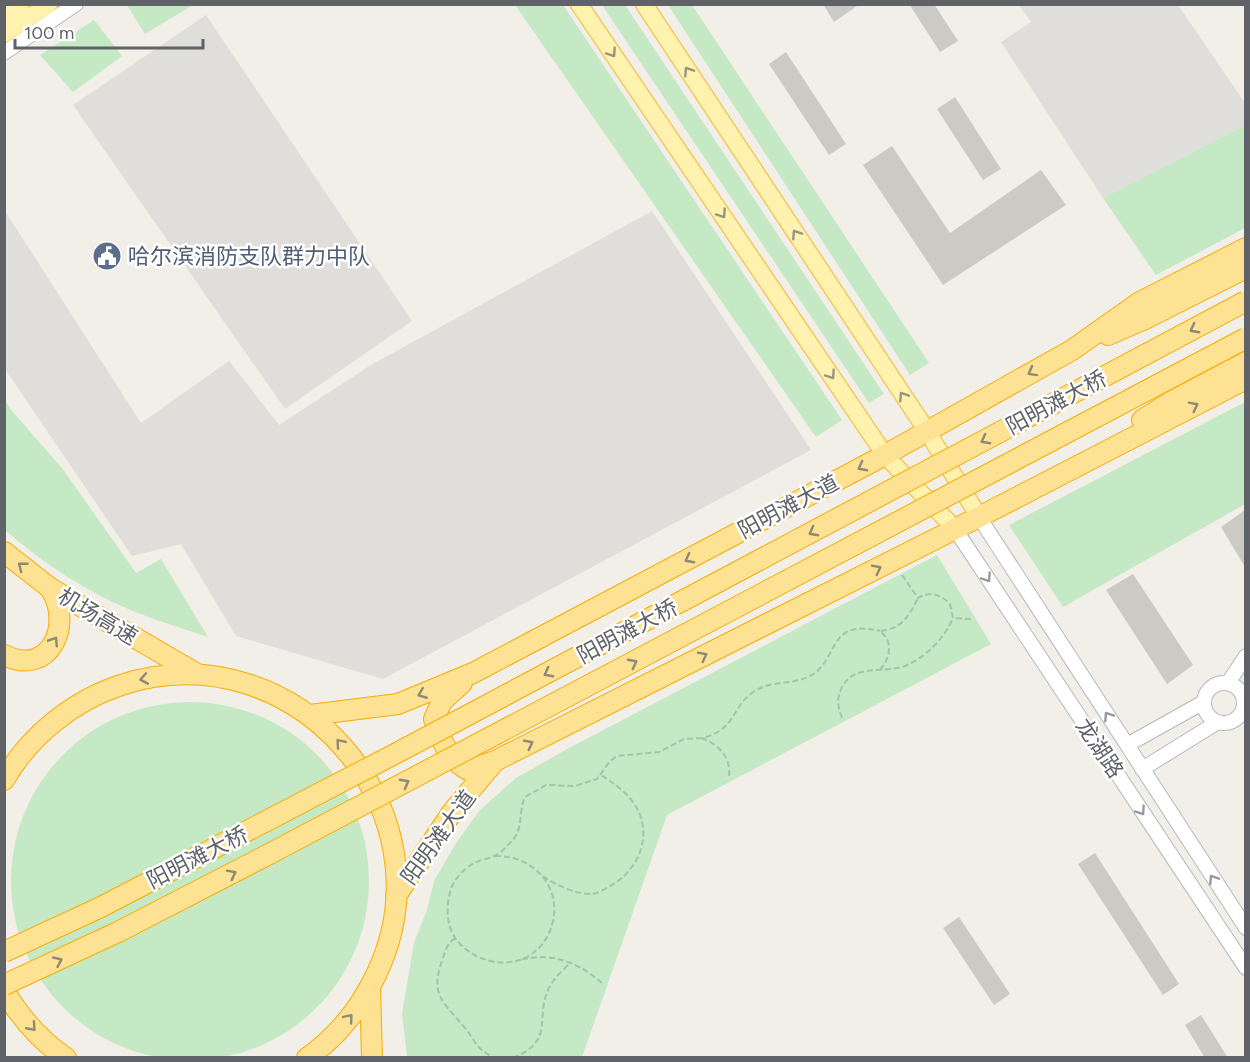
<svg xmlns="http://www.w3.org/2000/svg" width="1250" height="1062" viewBox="0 0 1250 1062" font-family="Figtree,'Noto Sans SC',sans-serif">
  <rect width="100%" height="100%" fill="#f1efe8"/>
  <!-- industrial -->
  <path fill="#e0deda" d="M1019,5h159l67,98v22l-142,73 -102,-156 30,-20z
    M206,15l206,306 -127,88 -212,-304z
    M5,211l136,212 88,-62 50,64 92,-60 281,-154 159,239 -428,229 -147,-43 -55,-92 -49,12 -127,-187z"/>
  <!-- green -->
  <path fill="#c5e8c5" d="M127,5h66l-48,29z
    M515,5h48l279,415 -26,17z
    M602,5h23l259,389 -15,9z
    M668,5h24l237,358 -19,12z
    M94,20l28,36 -49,36 -33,-37z
    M1245,125v103l-89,47 -53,-77z
    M4,399l8,12 50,57 74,105 25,-14 47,78c-23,-8 -47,-15 -70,-24 -48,-19 -94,-49 -133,-83z
    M1245,402v102l-182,103 -54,-82z
    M937,555l54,89 -324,171 -85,242h-175l-5,-44 12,-70 13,-33 7,-29 22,-38 24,-33 36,-32 55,-31z
    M11 881a179 179 0 1 1 358 0a179 179 0 1 1-358 0Z"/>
  <!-- building -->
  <path fill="#cccac5" d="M823,4h37l-26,18z
    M909,4h25l24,37 -18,11z
    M786,52l60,92 -17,11 -60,-91z
    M955,97l46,72 -18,11 -46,-71z
    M892,146l58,87 91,-63 25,35 -123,80 -80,-120z
    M1245,510v57l-24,-40z
    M1133,574l60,91 -26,19 -61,-94z
    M1095,853l84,131 -16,11 -85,-131z
    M959,917l51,77 -16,11 -51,-77z
    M1201,1015l27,43h-23l-20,-33z"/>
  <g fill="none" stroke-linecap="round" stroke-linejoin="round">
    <!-- minor casing -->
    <g stroke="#b5b8bc" stroke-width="16">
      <path id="minor" d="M4,53l72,-49
        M979,517l267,411
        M955,529l291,439
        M1228,683l18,-27
        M1204 703a20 20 0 1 1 40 0a20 20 0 1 1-40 0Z
        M1127,745l77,-43
        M1142,769l76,-47"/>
    </g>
    <!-- major casing -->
    <g stroke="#f2c960" stroke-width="19">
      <path id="major" d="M579,4l306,451 70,74
        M644,4l283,427 52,86
        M4,15l17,-11
        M4,34l45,-30"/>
    </g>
    <!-- highway casing -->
    <g stroke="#f9ab00" stroke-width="22">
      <path id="highway" d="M1108,335l37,-16 101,-51
        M1142,420l30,-19 74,-39
        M4,552l46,36 147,86
        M4,655c46,23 70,-31 46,-67
        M462,683l-20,18 -8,18c7,21 14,40 34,51l27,-9
        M310,715l88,-11 75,-31 412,-218 187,-105 68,-48 106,-54
        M4,780c26,-45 69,-79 117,-95 173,-57 334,126 255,290 -16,33 -39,62 -69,83
        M396,896l57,-85 42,-50 484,-244 267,-138
        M370,987l2,71
        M4,990c15,26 37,51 62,68"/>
    </g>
    <!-- path -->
    <path stroke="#9cc7a9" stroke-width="2" stroke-dasharray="6 3" stroke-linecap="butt" d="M902,575l16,23c11,-7 23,-4 32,6l3,14 19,1
      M880,670c10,-12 14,-28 0,-39 22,-2 29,-15 38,-33
      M842,718c-4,-10 -6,-20 0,-31 13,-24 41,-13 63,-21 21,-9 39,-27 48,-48
      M729,776c2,-20 -11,-31 -27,-38 34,-8 29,-30 50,-45 19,-14 39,-7 58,-17 30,-16 16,-58 70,-45
      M495,856c42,-1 72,37 54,77 -17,37 -62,37 -88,12 -15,-14 -16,-38 -10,-56 3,-10 14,-22 24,-26 6,-4 15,-4 21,-8 6,-3 12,-10 17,-15 11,-14 5,-29 12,-43l21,-12 29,1 22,-7 13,-18 7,-5 42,-4 25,-13 18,-1
      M543,876c13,9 31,18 48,18 7,0 15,-6 21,-9 29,-17 42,-54 21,-83 -9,-12 -20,-19 -32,-27
      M455,938c-8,6 -9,11 -12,20 -14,38 0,43 22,70 13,16 8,18 29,30
      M522,959c6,0 13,-2 19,-2 23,0 44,11 61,26
      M513,1058c43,-18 21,-39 36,-70 5,-10 14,-18 22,-26"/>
    <!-- minor -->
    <use href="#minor" stroke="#fff" stroke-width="14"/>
    <!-- major -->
    <use href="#major" stroke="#fff2af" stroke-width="16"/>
    <!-- highway -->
    <use href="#highway" stroke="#fde293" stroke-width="20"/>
    <!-- highway-bridge casing -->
    <g stroke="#f9ab00" stroke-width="22" stroke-linecap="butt">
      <path id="highway-bridge" d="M4,952l97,-45 292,-152 853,-454
        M4,985l114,-53 155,-80 973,-514"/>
    </g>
    <!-- highway-bridge -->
    <use href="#highway-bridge" stroke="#fde293" stroke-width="20"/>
  </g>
  <!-- one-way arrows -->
  <defs><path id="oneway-chevron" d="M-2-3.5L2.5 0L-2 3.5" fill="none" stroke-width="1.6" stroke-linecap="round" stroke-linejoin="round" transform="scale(1.5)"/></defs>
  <g stroke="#979581">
    <use href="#oneway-chevron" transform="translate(612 53) rotate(56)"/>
    <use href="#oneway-chevron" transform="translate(688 71) rotate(-123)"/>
    <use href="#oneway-chevron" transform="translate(722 214) rotate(56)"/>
    <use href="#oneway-chevron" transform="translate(796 234) rotate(-123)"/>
    <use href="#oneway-chevron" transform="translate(831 375) rotate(56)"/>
    <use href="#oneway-chevron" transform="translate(903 396) rotate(-123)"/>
  </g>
  <g stroke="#8e8975">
    <use href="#oneway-chevron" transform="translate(1194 329) rotate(152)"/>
    <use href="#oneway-chevron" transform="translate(1032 372) rotate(151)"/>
    <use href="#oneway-chevron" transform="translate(1194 406) rotate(-27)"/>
    <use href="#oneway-chevron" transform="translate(985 440) rotate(152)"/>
    <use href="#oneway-chevron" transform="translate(862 467) rotate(152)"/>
    <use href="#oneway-chevron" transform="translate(813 532) rotate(152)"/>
    <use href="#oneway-chevron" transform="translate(689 559) rotate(152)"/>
    <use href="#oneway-chevron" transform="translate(22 566) rotate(-142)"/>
    <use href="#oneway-chevron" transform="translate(877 569) rotate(-27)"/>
    <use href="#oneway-chevron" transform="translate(54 641) rotate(-57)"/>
    <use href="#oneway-chevron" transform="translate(703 656) rotate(-27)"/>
    <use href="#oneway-chevron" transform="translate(633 663) rotate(-28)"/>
    <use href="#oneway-chevron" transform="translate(548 673) rotate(152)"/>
    <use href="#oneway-chevron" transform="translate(144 679) rotate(170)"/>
    <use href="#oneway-chevron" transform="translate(422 694) rotate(158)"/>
    <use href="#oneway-chevron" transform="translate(340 743) rotate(-131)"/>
    <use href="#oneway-chevron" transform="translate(529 744) rotate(-27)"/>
    <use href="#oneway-chevron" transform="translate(405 783) rotate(-28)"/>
    <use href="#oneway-chevron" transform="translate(232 874) rotate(-27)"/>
    <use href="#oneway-chevron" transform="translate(58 961) rotate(-25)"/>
    <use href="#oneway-chevron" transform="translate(349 1018) rotate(-50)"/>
    <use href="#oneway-chevron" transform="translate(32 1027) rotate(48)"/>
  </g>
  <g stroke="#979a9d">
    <use href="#oneway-chevron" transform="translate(987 578) rotate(56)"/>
    <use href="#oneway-chevron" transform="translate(1108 716) rotate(-123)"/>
    <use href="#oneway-chevron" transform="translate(1141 811) rotate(56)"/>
    <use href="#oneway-chevron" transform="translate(1213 879) rotate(-123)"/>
  </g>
  <!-- icons -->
  <defs>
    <g id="civic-disc" transform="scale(1.5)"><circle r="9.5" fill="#5c6f8a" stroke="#fff"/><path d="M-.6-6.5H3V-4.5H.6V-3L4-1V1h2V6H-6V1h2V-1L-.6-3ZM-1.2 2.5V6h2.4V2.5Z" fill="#fff"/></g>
  </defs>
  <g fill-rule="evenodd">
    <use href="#civic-disc" x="107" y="256"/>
  </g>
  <g text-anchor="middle" stroke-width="5" stroke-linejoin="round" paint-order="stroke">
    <!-- service labels -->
    <g font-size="22" fill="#4e5e75" stroke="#fff" text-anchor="start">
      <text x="128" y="264">哈尔滨消防支队群力中队</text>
    </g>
    <!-- street labels -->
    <g font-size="22" fill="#5f6368" stroke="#fff">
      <text transform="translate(1056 402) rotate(-28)" y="8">阳明滩大桥</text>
      <text transform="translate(788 506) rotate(-28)" y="8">阳明滩大道</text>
      <text transform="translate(98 616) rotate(31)" y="8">机场高速</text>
      <text transform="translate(627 631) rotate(-28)" y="8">阳明滩大桥</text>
      <text transform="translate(1100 748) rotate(56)" y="8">龙湖路</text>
      <text transform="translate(438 837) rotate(-54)" y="8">阳明滩大道</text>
      <text transform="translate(197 857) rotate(-27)" y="8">阳明滩大桥</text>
    </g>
  </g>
  <!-- border -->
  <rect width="1250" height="1062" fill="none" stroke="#5f6368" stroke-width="12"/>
  <!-- scale -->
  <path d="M15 39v9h188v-9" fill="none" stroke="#5f6368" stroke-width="3"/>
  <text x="24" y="39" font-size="18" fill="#5f6368" stroke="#ffffff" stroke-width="4.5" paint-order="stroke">100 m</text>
</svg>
